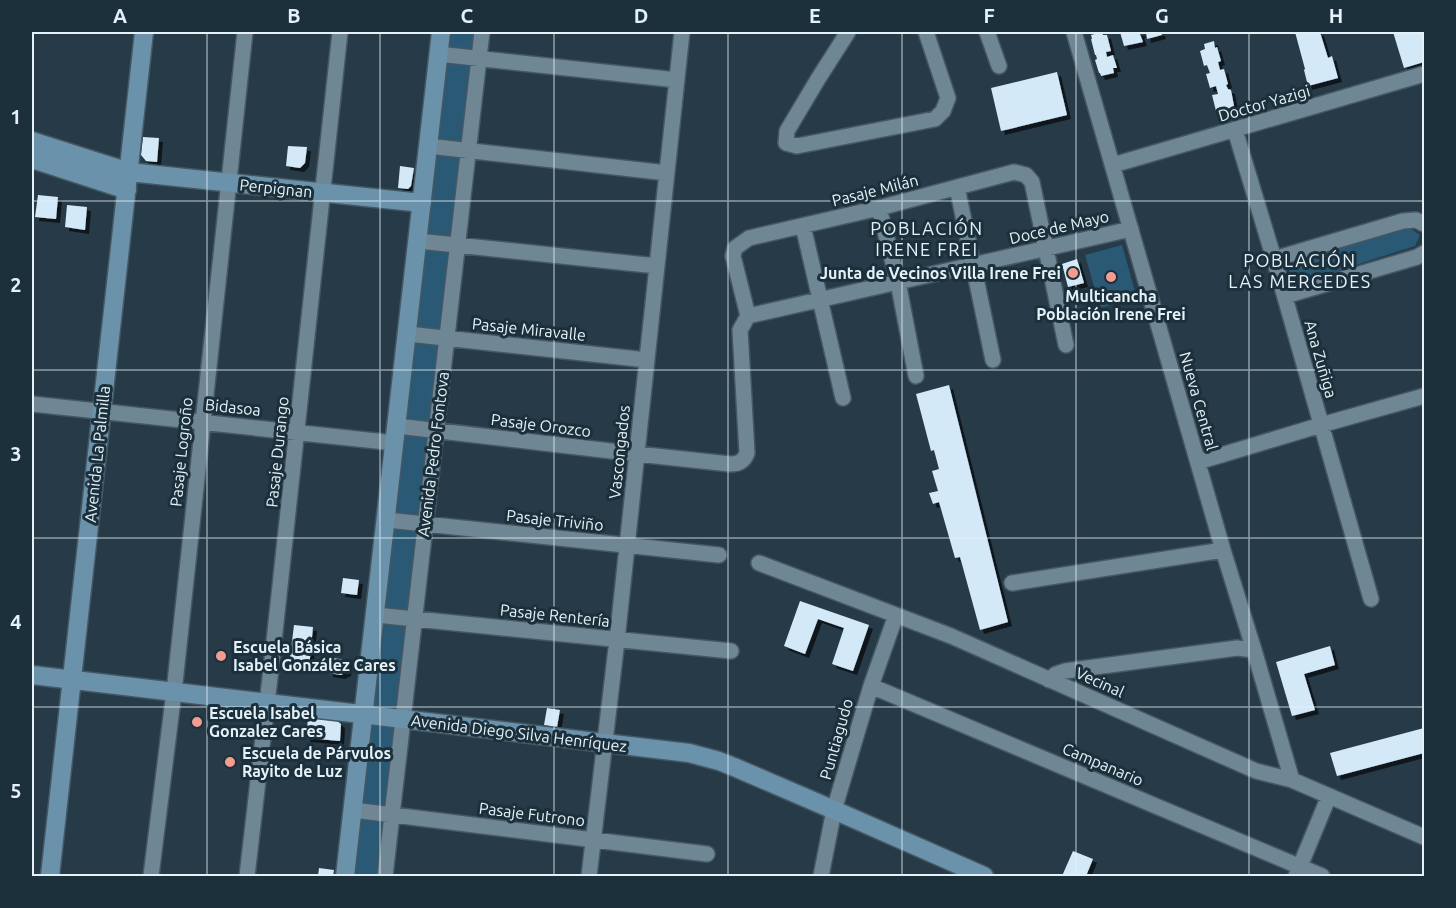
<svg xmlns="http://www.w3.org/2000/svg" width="1456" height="908" viewBox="0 0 1456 908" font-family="Ubuntu,sans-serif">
  <defs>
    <filter id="shadow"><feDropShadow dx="4" dy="4" stdDeviation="0" flood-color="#0009"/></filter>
  </defs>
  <rect width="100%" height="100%" fill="#263a47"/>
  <!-- green -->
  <path fill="#295975" d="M447,32h33l-97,844h-32z
    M1410,228l10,7 -5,11 -122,39 -6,-22z
    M1122,245l15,53 -37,10 -15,-53z"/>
  <!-- building -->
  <path fill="#d3e9f8" filter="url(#shadow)" d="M1102,32l1,3h4l4,16 -5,1 1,5 6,-2 4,13h-4l1,5 -13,3 -1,-3h-1l-4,-13 2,-1 -1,-4h-1l-4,-16h1l-1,-4z
    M1120,32h41l1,3 -15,4 -1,-7 -6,2 3,8 -19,4z
    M1295,32h25l8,26 4,-2 6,22 -30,8 -4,-16 1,-1z
    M1393,32h31v30l-20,6z
    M1214,41l1,7 2,-1 4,14 -3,1 2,8 4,-1 4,15 -2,1 2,4 3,1 3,16 -3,1v3l-11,2 -1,-2 -3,1 -4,-16 6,-1 -2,-8 -6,2 -4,-14 4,-1 -3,-8 -3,1 -4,-15 5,-2 -1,-5z
    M1057,72l10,43 -66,16 -10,-43z
    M143,137l16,1 -2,24 -11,-1 -5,-6z
    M288,146l19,1 -2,16 -5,5 -14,-2z
    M400,166l14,2 -3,18 -3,3 -10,-1z
    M38,195l20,2 -2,22 -21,-2z
    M67,205l20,2 -2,23 -20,-3z
    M1077,259l7,24 -16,4 -6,-23z
    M949,385l59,237 -28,8 -20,-73 -5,1 -16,-56 -6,2 -4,-11 9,-2 -6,-20 7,-2 -5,-19 -3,1 -15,-57z
    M343,578l16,2 -2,15 -16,-2z
    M800,601l69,24 -16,46 -21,-7 12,-36 -26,-9 -13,35 -21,-8z
    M294,625l19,2 -4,41 -20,-2z
    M1330,646l5,19 -31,9 11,36 -23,6 -16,-54z
    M331,658l18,2 -2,12 -6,3 -12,-2z
    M547,708l13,2 -3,17 -13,-2z
    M308,718l29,3 4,3 -1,17 -34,-3z
    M1424,728v25l-87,23 -7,-23z
    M1073,851l20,8 -7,17h-24z
    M319,868l15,2 -1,6h-15z"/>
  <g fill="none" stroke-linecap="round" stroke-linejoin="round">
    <!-- street casing -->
    <g stroke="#455762" stroke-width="18">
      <path id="street" d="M848,32l-30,47 -31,52 -1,12 11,3 138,-27 8,-8 5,-13 -22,-66
        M987,32l12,34
        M1074,32l149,518 31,100 38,130
        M438,54l239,26
        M1235,130l39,129 97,340
        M428,146l239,27
        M1113,165l311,-91
        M957,187l36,173
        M879,208l19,74 18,94
        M803,226l40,172
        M418,241l239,25
        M1274,259l129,-38 13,-1 8,4
        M1285,296l132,-39 7,-4
        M748,316l383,-87
        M408,334l239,26
        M32,404l363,39
        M397,426l240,28 93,10c9,0 14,-3 17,-11l-7,-123 8,-14 -15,-60 2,-8 14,-10 130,-30 135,-36 12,3 6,7 34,163
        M1198,462l123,-37 103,-29
        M387,520l332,35
        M759,563l192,73 305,135 36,9 132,57
        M1012,583l211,-33
        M376,615l355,36
        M1049,680l7,-6 9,-3 172,-23 17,2
        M871,686l451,190
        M353,810l354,44
        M151,876l23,-184 71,-660
        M247,876l24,-207 69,-637
        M385,876l97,-844
        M589,876l28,-236 65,-608
        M821,876l13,-66 37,-124 25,-71
        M1296,876l33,-80"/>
    </g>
    <!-- secondary casing -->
    <g stroke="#455762" stroke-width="21">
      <path id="secondary" d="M32,141l97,31 293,31
        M32,159l95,31
        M32,675l657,78 30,8 15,6 100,43 150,66
        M50,876l94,-844
        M345,876l96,-844"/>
    </g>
    <!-- street -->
    <use href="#street" stroke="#6f8695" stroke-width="15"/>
    <!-- secondary -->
    <use href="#secondary" stroke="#6a92ab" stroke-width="18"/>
  </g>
  <!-- grid -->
  <path fill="none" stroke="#e4f1f9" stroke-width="1.5" stroke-opacity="0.55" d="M207,32v844M380,32v844M554,32v844M728,32v844M902,32v844M1076,32v844M1249,32v844M32,201h1392M32,370h1392M32,538h1392M32,707h1392"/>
  <!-- markers -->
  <g fill="#f59c91" stroke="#1c303c" stroke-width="2">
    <circle cx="1073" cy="273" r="6"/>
    <circle cx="1111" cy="277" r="6"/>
    <circle cx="221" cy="656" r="6"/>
    <circle cx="197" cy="722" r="6"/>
    <circle cx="230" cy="762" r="6"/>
  </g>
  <g text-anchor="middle" stroke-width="6" stroke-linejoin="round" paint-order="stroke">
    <!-- street labels -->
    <g font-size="16" fill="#e4f1f9" stroke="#1c303c">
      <text transform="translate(1264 103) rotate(-16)" y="6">Doctor Yazigi</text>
      <text transform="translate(276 188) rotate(6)" y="6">Perpignan</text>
      <text transform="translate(875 190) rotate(-14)" y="6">Pasaje Milán</text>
      <text transform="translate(1059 227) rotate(-13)" y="6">Doce de Mayo</text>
      <text transform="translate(529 329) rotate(6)" y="6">Pasaje Miravalle</text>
      <text transform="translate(1321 359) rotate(74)" y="6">Ana Zuñiga</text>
      <text transform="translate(1199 401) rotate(74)" y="6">Nueva Central</text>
      <text transform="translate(233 407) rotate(6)" y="6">Bidasoa</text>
      <text transform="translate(541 425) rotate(7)" y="6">Pasaje Orozco</text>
      <text transform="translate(181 452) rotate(-84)" y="6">Pasaje Logroño</text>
      <text transform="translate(277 452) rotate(-84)" y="6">Pasaje Durango</text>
      <text transform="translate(619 452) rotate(-84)" y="6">Vascongados</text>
      <text transform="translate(97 454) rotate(-84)" y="6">Avenida La Palmilla</text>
      <text transform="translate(433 454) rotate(-83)" y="6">Avenida Pedro Fontova</text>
      <text transform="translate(555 520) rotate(6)" y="6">Pasaje Triviño</text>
      <text transform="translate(555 615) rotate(6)" y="6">Pasaje Rentería</text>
      <text transform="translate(1100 682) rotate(24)" y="6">Vecinal</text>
      <text transform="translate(519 733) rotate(7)" y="6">Avenida Diego Silva Henríquez</text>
      <text transform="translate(836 739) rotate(-74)" y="6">Puntiagudo</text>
      <text transform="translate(1103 764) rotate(23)" y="6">Campanario</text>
      <text transform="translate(532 814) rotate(7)" y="6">Pasaje Futrono</text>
    </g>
    <!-- poi labels -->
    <g font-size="16" font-weight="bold" fill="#e4f1f9" stroke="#1c303c" text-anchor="start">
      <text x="1061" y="279" text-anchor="end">Junta de Vecinos Villa Irene Frei</text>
      <text x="1111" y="302" text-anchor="middle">Multicancha<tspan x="1111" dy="18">Población Irene Frei</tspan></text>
      <text x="233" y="653">Escuela Básica<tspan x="233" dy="18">Isabel González Cares</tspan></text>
      <text x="209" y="719">Escuela Isabel<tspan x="209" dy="18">Gonzalez Cares</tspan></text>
      <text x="242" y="759">Escuela de Párvulos<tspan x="242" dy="18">Rayito de Luz</tspan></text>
    </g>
    <!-- neighbourhood labels -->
    <g font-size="18" letter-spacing="1.5" fill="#e4f1f9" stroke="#1c303c">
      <text x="927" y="235">POBLACIÓN<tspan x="927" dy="21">IRENE FREI</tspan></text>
      <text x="1300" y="267">POBLACIÓN<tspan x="1300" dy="21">LAS MERCEDES</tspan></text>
    </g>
  </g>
  <!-- border -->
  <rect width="1456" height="908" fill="none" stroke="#1c303c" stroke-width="66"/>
  <rect x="33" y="33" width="1390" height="842" fill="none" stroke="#e4f1f9" stroke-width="2"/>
  <g font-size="20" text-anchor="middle" font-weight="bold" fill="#e4f1f9">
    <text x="120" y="23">A</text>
    <text x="294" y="23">B</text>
    <text x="467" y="23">C</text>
    <text x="641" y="23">D</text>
    <text x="815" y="23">E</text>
    <text x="989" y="23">F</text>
    <text x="1162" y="23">G</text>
    <text x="1336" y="23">H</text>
    <text x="16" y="124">1</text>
    <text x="16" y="292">2</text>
    <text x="16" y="461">3</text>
    <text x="16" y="629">4</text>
    <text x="16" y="798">5</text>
  </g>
</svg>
